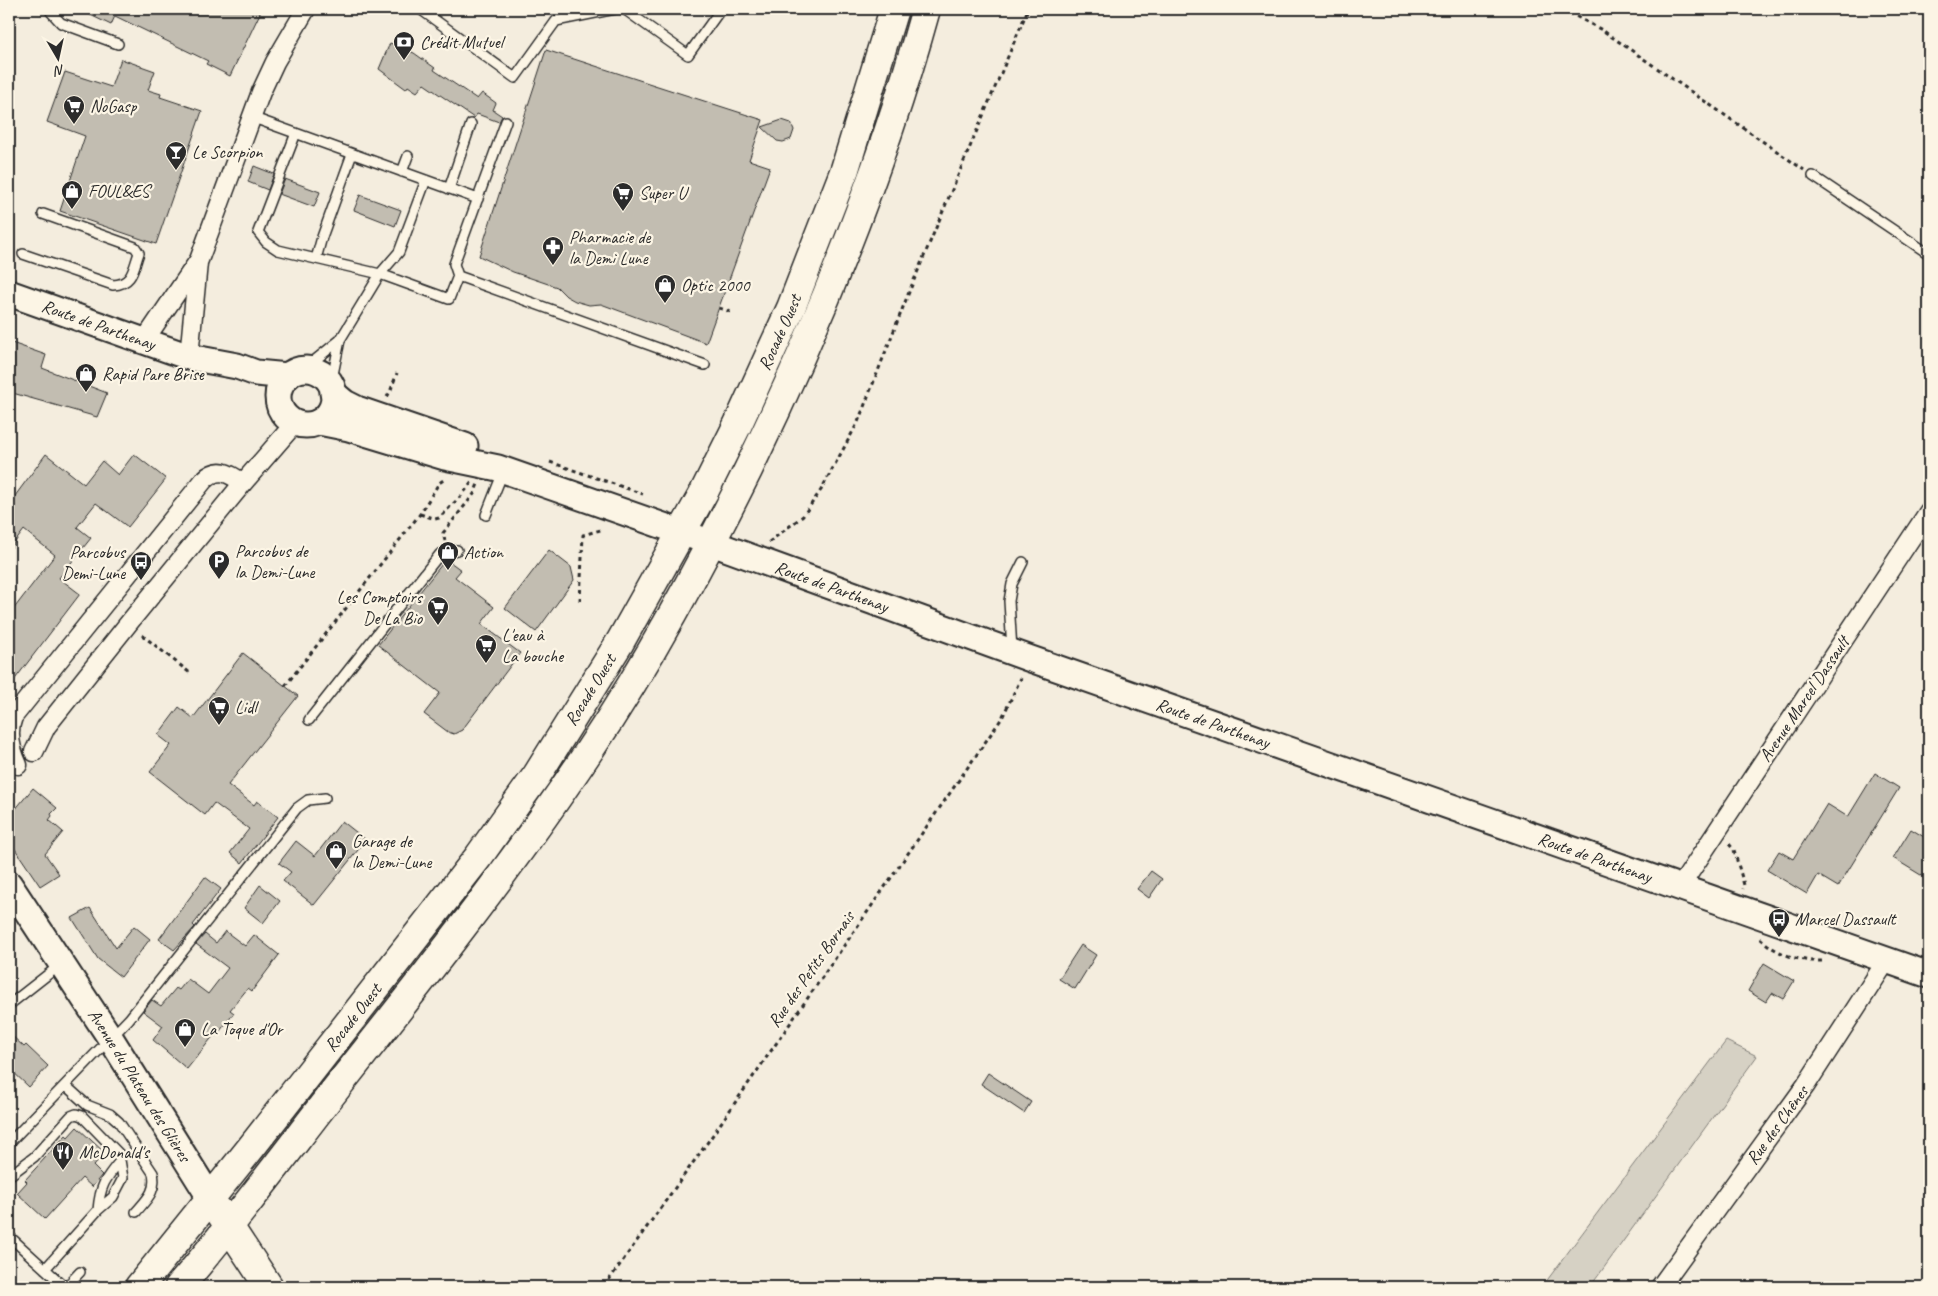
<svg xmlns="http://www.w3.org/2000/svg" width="1938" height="1296" viewBox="0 0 1938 1296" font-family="Caveat,sans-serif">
  <rect width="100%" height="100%" fill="#f4edde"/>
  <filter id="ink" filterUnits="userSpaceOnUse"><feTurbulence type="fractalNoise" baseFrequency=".02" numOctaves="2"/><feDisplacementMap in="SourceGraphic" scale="10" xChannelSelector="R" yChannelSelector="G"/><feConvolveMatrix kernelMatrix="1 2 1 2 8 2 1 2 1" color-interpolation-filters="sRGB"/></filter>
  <g filter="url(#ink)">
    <!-- green -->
    <path fill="#d6d1c4" stroke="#807e78" d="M1726,1041l31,15 -167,231h-48z"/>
    <!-- building -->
    <path fill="#c2bdb1" stroke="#2b2b2b" d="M78,9h184l-32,67 -24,-12 2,-3 -93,-45 -4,9z
      M390,43l24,10 21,15 -1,2 43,29 5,-6 14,10 -3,7 9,6 -3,6 -22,-8 -3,4 -50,-34 -7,8 -9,-6 -2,3 -27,-20z
      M546,50l217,70 -14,40 21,7 -64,176 -105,-39 -12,1 -14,-4 -9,-5 -9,-9 -44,-15 -34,-16z
      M121,59l34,12 -7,19 13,4 -1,3 42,14 -46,133 -96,-33 25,-75 -38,-14 18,-50 46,15z
      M782,120l9,3 3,7 -3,9 -8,3 -6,-1 -15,-14z
      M254,166l20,8 -6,16 -20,-8z
      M285,179l35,13 -6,15 -35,-13z
      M360,195l41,15 -6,16 -41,-16z
      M9,342l37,13 -4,13 65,25 -10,24 -88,-25z
      M46,454l38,30 18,-23 16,14 16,-21 32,25 -38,48 -32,-24 -19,24 14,11 -32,40 21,16 -71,93v-72l46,-60 -31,-25 -15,20v-46z
      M549,550l22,17 3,13 -38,52 -31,-24z
      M446,559l15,11 -6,7 39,30 -13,17 39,29 -58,77 -8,4 -6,-2 -24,-18 16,-21 -62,-48z
      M243,653l55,43 -70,89 26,20 3,-4 21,16 -36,46 -12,-10 19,-24 -35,-26 -9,12 -55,-43 21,-27 -13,-10 21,-28 14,11z
      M1875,773l24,15 -61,99 -20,-12 -11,19 -40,-24 12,-19 14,8 34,-55 21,13z
      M33,788l24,20 -6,6 1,2 -3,4 14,12 -18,22 14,20 -19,12 -31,-46v-23z
      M342,821l24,19 -52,65 -31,-24 8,-9 -12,-9 17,-22 19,15z
      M1911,829l18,11v40l-36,-22z
      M1151,871l11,8 -13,19 -12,-9z
      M205,877l16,12 -28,36 2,2 -21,23 -15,-11z
      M260,885l20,16 -17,22 -19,-15z
      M90,908l26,40 18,-22 16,13 -29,38 -23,-18 -26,-41z
      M225,931l20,15 9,-11 25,20 -27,36 -4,-3 -18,22 4,3 -18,23 -2,-1 -27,34 -34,-29 10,-14 -20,-15 9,-11 9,6 15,-18 3,2 9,-11 20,15 20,-26 -32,-24 9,-10 11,9z
      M1081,945l15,10 -21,34 -16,-10z
      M1764,963l30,18 -11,18 -11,-6 -6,9 -18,-11z
      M9,1033l15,14 2,-2 22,21 -19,21 -20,-19z
      M988,1073l43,29 -7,11 -43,-29z
      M77,1127l28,26 -12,13 9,9 -10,12 -10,-9 -37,41 -28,-26 10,-11 -2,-2 41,-45 2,2z"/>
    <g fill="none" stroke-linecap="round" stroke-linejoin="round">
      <!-- lane casing -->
      <g stroke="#2b2b2b" stroke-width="12">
        <path id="lane" d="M53,9l-2,3 10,11 57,21
          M420,9l95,69 41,-57 59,-12
          M624,9l64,46 33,-46
          M251,117l227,82
          M296,133l-38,99 8,10 12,8 102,24 19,-22 27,-72
          M402,172l6,-16
          M1813,176l116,78
          M449,189l22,-65
          M23,254l90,31c20,-1 20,-16 26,-32l-4,-6 -92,-33
          M316,259l6,-22 30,-83
          M458,276l247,89
          M304,369l36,-29
          M331,384l9,-44 40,-66 69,25 9,-23 -4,-12 52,-143
          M486,515l17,-43
          M1012,650l-3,-49 3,-17 11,-22
          M309,720l131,-166 17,-4
          M9,1005l51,-40
          M65,1085l22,20 23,9 9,8 34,51c4,18 -6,26 -17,39
          M9,1143l120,-124 168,-211 11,-8 17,-2
          M9,1176l25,-19 37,-41 5,-2 6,2 37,38 4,24 -10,19 -15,13 -53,59
          M98,1210c2,-24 7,-31 22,-49
          M9,1236l56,51
          M66,1287l14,-15"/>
      </g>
      <!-- street casing -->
      <g stroke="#2b2b2b" stroke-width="21">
        <path id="street" d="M144,341l55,-81 62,-168 14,-30 31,-53
          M189,357l9,-94
          M34,752l12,-25 82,-103 115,-141 52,-60
          M18,765c-7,-15 -11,-33 -5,-48l191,-237c14,-14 25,-7 39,3
          M1680,887l249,-376
          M1660,1287l146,-202 81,-125"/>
      </g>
      <!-- secondary casing -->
      <g stroke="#2b2b2b" stroke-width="29">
        <g id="secondary">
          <path id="s1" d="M9,293l180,64 48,9 19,7 32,3"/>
          <circle cx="306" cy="397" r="28"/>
          <path d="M333,393l12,10 12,6 108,37"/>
          <path id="s2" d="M319,422l30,6 96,29 53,11 214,75 316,115 901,317"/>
          <path id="s3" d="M9,884l102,155 100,160"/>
        </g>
      </g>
      <!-- primary casing -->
      <g stroke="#2b2b2b" stroke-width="31">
        <g id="primary">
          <path d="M219,1211l50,76"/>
          <path id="s4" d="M139,1287l111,-138 229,-293 58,-81 83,-133 84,-150 34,-68 53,-116 54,-139 49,-160"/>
          <path d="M179,1287c57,-66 109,-137 163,-206 85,-107 171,-216 247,-330 60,-89 111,-185 159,-281 72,-148 134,-302 178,-461"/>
        </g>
      </g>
      <!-- path -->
      <path stroke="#2b2b2b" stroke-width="3" stroke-dasharray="4 4" stroke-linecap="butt" d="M1562,9l40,21 202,140
        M719,308l12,4
        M387,397l3,-5 7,-19
        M550,462l93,32
        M420,514l15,5 4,-1 23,-23 10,-13
        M445,541l-2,-8 31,-39 4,-10
        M769,542l34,-26 18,-26 37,-68 51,-130 119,-283
        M580,601l3,-66 21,-6
        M142,635l48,38
        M285,686l135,-172 19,-31 6,-4
        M1729,844l5,6 10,35 -1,4
        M1760,938c16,16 40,24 62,23
        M604,1287l101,-141 297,-428 19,-40"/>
      <!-- lane -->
      <use href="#lane" stroke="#fcf5e5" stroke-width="9"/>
      <!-- street -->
      <use href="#street" stroke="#fcf5e5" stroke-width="18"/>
      <!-- secondary -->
      <use href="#secondary" stroke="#fcf5e5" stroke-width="25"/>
      <!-- primary -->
      <use href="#primary" stroke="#fcf5e5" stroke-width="28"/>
    </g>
  </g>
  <!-- icons -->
  <defs>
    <g id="bank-pin" transform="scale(1.125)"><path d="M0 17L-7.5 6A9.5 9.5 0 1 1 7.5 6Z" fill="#2b2b2b" stroke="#fcf5e5"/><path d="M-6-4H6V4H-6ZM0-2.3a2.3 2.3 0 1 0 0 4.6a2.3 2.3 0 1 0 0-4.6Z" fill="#fff"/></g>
    <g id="supermarket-pin" transform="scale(1.125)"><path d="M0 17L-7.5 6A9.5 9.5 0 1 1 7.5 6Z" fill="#2b2b2b" stroke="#fcf5e5"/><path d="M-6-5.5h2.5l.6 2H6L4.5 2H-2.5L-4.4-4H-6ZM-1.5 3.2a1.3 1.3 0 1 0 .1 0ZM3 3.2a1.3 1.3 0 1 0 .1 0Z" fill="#fff"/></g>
    <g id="bar-pin" transform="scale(1.125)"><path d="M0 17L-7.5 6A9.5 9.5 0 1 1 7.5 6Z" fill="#2b2b2b" stroke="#fcf5e5"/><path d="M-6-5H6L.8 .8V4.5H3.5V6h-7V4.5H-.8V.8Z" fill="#fff"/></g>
    <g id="shop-pin" transform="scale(1.125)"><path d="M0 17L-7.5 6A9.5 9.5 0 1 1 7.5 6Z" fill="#2b2b2b" stroke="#fcf5e5"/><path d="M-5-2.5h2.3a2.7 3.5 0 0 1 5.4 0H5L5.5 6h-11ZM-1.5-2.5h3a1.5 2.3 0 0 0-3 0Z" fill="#fff"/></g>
    <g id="pharmacy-pin" transform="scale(1.125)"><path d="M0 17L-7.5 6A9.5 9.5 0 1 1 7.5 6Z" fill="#2b2b2b" stroke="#fcf5e5"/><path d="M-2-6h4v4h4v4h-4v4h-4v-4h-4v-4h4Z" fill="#fff"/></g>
    <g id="parking-pin" transform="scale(1.125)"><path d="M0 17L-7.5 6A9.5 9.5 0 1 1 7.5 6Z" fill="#2b2b2b" stroke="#fcf5e5"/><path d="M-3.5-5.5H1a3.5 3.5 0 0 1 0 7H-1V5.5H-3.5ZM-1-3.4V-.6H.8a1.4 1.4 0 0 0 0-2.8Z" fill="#fff"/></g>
    <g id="bus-pin" transform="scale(1.125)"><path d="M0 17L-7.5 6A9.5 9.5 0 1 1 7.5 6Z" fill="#2b2b2b" stroke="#fcf5e5"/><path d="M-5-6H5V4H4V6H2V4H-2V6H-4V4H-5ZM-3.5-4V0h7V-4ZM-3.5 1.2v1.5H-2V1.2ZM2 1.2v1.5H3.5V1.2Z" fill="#fff"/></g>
    <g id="restaurant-pin" transform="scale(1.125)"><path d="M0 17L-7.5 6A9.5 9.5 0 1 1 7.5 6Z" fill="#2b2b2b" stroke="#fcf5e5"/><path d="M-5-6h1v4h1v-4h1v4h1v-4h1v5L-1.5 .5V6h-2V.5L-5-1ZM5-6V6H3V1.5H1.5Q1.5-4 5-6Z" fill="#fff"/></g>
  </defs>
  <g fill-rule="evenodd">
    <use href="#bank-pin" x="404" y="42"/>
    <use href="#supermarket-pin" x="74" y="106"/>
    <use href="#bar-pin" x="176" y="152"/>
    <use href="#shop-pin" x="72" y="191"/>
    <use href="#supermarket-pin" x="623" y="193"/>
    <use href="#pharmacy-pin" x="553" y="247"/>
    <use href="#shop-pin" x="665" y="285"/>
    <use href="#shop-pin" x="86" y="374"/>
    <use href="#shop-pin" x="448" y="552"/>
    <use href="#parking-pin" x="219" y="561"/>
    <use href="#bus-pin" x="141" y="562"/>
    <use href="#supermarket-pin" x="438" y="607"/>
    <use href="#supermarket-pin" x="486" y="645"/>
    <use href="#supermarket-pin" x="219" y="707"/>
    <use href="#shop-pin" x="336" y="851"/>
    <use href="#bus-pin" x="1779" y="919"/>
    <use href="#shop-pin" x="185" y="1029"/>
    <use href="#restaurant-pin" x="63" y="1152"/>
  </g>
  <g text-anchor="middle" stroke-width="4.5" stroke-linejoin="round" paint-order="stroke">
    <!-- poi labels -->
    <g font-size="18" fill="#2b2b2b" stroke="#fcf5e5" text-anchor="start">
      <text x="420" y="48">Crédit Mutuel</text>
      <text x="90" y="112">NoGasp</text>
      <text x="192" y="158">Le Scorpion</text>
      <text x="88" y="197">FOUL&amp;ES</text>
      <text x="639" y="199">Super U</text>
      <text x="569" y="243">Pharmacie de<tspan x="569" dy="21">la Demi Lune</tspan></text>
      <text x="681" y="291">Optic 2000</text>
      <text x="102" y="380">Rapid Pare Brise</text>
      <text x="235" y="557">Parcobus de<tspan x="235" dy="21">la Demi-Lune</tspan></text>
      <text x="125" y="558" text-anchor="end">Parcobus<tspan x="125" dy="21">Demi-Lune</tspan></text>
      <text x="464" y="558">Action</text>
      <text x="422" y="603" text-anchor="end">Les Comptoirs<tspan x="422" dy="21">De La Bio</tspan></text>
      <text x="502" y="641">L'eau à<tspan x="502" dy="21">La bouche</tspan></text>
      <text x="235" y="713">Lidl</text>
      <text x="352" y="847">Garage de<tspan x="352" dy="21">la Demi-Lune</tspan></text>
      <text x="1795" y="925">Marcel Dassault</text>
      <text x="201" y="1035">La Toque d'Or</text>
      <text x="79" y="1158">McDonald's</text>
    </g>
    <!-- street labels -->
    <g font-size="18" fill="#2b2b2b" stroke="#fcf5e5">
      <text dy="6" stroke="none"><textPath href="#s1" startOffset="95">Route de Parthenay</textPath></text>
      <text dy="6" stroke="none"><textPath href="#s4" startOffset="1154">Rocade Ouest</textPath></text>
      <text dy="6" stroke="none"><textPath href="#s2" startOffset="539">Route de Parthenay</textPath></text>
      <text dy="6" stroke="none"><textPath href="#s4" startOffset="749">Rocade Ouest</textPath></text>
      <text transform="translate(1804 699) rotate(-56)" y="6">Avenue Marcel Dassault</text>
      <text dy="6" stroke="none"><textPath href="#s2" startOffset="944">Route de Parthenay</textPath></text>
      <text dy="6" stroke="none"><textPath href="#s2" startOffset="1349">Route de Parthenay</textPath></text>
      <text transform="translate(811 969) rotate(-55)" y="6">Rue des Petits Bornais</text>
      <text dy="6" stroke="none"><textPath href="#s4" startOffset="344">Rocade Ouest</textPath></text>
      <text dy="6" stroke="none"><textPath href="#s3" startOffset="240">Avenue du Plateau des Glières</textPath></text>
      <text transform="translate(1777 1125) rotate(-54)" y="6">Rue des Chênes</text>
    </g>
  </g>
  <!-- margin -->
  <rect width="1938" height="1296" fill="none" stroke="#fcf5e5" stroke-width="30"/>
  <rect x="15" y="15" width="1908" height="1266" fill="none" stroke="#2b2b2b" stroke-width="2" filter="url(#ink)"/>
  <!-- north arrow -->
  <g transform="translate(58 58) rotate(171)" stroke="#fcf5e5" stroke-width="4" paint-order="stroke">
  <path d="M0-4L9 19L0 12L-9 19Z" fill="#2b2b2b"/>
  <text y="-8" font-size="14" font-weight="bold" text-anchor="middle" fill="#2b2b2b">N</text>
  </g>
</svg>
